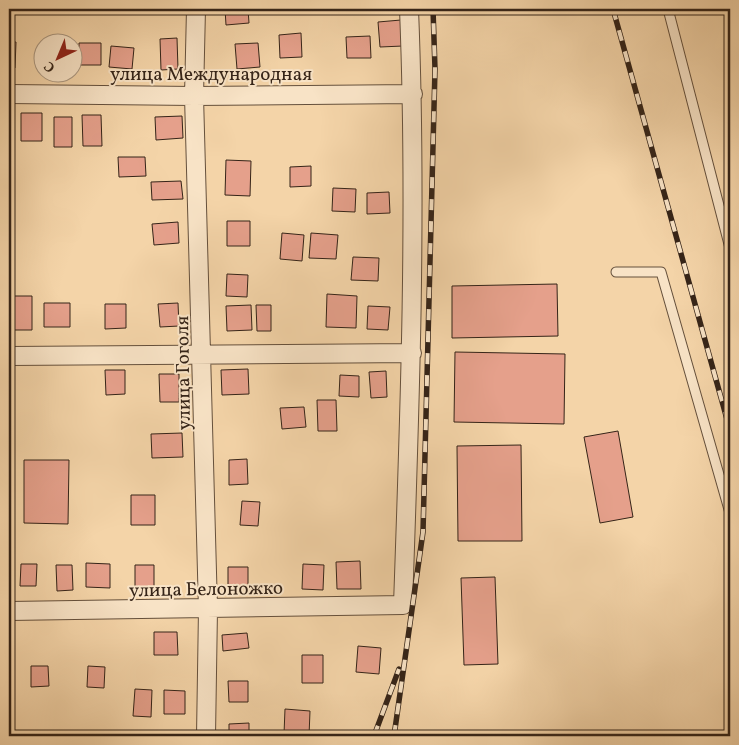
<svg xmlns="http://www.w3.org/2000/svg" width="739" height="745" viewBox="0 0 739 745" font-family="Vollkorn,serif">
  <rect width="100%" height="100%" fill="#f4d4a8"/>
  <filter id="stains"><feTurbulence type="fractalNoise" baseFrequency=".004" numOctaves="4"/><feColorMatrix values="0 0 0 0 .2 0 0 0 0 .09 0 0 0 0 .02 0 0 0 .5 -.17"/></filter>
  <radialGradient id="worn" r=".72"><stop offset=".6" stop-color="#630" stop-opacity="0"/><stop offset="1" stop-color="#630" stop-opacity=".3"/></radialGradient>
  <!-- building -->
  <path fill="#e5a08b" stroke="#352418" d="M225,9h23l1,14 -23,2z
    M401,20l2,26 -23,1 -2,-25z
    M301,33l1,24 -22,1 -1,-23z
    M370,36l1,22h-24l-1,-21z
    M177,38l1,31 -17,1 -1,-31z
    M9,42h7l-1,26h-6z
    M79,43h22v22h-22z
    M258,43l2,24 -23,2 -2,-25z
    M111,46l23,2 -2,21 -23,-2z
    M21,113h21v28h-21z
    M82,115h19l1,31h-19z
    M182,116l1,22 -27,2 -1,-23z
    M54,117h18v30h-18z
    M118,157h27l1,19 -27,1z
    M226,160l25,1 -1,35 -25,-1z
    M311,166v20l-21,1v-20z
    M181,181l2,18 -31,1 -1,-18z
    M333,188l23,1 -1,23 -23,-1z
    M389,192l1,21 -23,1v-21z
    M227,221h23v25h-23z
    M178,222l1,21 -25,2 -2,-21z
    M282,233l22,2 -2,26 -22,-2z
    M311,233l27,2 -2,24 -27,-1z
    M353,257l26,1 -1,23 -27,-1z
    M227,274l21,1 -1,22 -21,-1z
    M557,284l1,52 -106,2v-52z
    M327,294l30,2 -1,32 -30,-1z
    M9,296h23v34h-23z
    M44,303h26v24h-26z
    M178,303l1,23 -19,1 -2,-23z
    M105,304h21v24l-21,1z
    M251,305l1,25 -25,1 -1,-25z
    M256,305h15v26h-14z
    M368,306l22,1 -2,23 -21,-1z
    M455,352l110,2 -1,70 -110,-2z
    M248,369l1,25 -27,1 -1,-25z
    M105,370h20v24l-19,1z
    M386,371l1,26 -16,1 -2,-26z
    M159,374h20v28h-19z
    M340,375l19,1v21l-20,-1z
    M317,400h19l1,31h-19z
    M9,405h1l1,50h-2z
    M304,407l2,20 -24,2 -2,-21z
    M618,431l15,86 -33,6 -16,-86z
    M182,433l1,24 -31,1 -1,-24z
    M521,445l1,96h-64l-1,-95z
    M247,459l1,25 -19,1v-25z
    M24,460h45l-1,64 -44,-1z
    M9,476h3l1,34h-4z
    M131,495h24v30h-24z
    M242,501l18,1 -2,24 -18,-1z
    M360,561l1,28h-24l-1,-27z
    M86,563l24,1v24l-24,-1z
    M21,564h16l-1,22h-16z
    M303,564l21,1 -1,25 -21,-1z
    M56,565h16l1,25 -16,1z
    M135,565h19v23h-19z
    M228,567h20v21h-20z
    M495,577l3,87 -34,1 -3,-87z
    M154,632h23l1,23h-24z
    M247,633l2,15 -26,3 -1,-16z
    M9,635h1l1,21h-2z
    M358,646l23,2 -2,26 -23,-2z
    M302,655h21v28h-21z
    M31,666h17l1,20 -18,1z
    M88,666l17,1 -1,21 -17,-1z
    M228,681h20v21h-19z
    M135,689l17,1 -1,27 -18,-1z
    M164,690l21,1v23h-21z
    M285,709l25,2 -1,25 -25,-2z
    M249,723v13h-20v-12z"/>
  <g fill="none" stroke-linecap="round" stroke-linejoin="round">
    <!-- lane casing -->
    <g stroke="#65503c" stroke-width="11">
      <path id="lane" d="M668,9l62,239
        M616,272h45l69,241"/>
    </g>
    <!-- street casing -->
    <g stroke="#65503c" stroke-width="20">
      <path id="street" d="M196,9l-2,87 14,513 -2,127
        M9,94l185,2 219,-2
        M9,356l403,-3
        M9,611l394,-6c7,-198 14,-397 6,-596"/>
    </g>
    <!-- lane -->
    <use href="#lane" stroke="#f8e3c6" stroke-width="9"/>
    <!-- street -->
    <use href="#street" stroke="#f8e3c6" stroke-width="18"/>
    <!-- rail casing -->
    <g stroke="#352418" stroke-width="5.5">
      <path id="rail" d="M613,9l117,421
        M374,736l25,-67
        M394,736l29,-204 12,-463 -2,-60"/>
    </g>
    <!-- rail -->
    <use href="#rail" stroke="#f8e3c6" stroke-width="4" stroke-dasharray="11" stroke-linecap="butt"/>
  </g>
  <g text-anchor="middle" stroke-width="4" stroke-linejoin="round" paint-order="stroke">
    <!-- street labels -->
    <g font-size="19" fill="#352418" stroke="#f8e3c6">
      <text x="211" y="80">улица Международная</text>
      <text transform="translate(182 373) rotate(-91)" y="7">улица Гоголя</text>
      <text transform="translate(206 588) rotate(-1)" y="7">улица Белоножко</text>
    </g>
  </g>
  <!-- margin -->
  <rect width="739" height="745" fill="none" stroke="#f4d4a8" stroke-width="30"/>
  <rect x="10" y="10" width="719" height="725" fill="none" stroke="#352418" stroke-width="2.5"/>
  <rect x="15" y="15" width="709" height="715" fill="none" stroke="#352418"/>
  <!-- north arrow -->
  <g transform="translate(58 58) rotate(224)"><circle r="24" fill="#f8e3c6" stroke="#aa9780"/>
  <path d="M0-4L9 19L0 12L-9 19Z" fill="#8f2418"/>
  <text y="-8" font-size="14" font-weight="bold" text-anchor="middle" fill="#352418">С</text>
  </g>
  <rect width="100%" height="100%" filter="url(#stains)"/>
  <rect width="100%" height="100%" fill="url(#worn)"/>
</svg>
